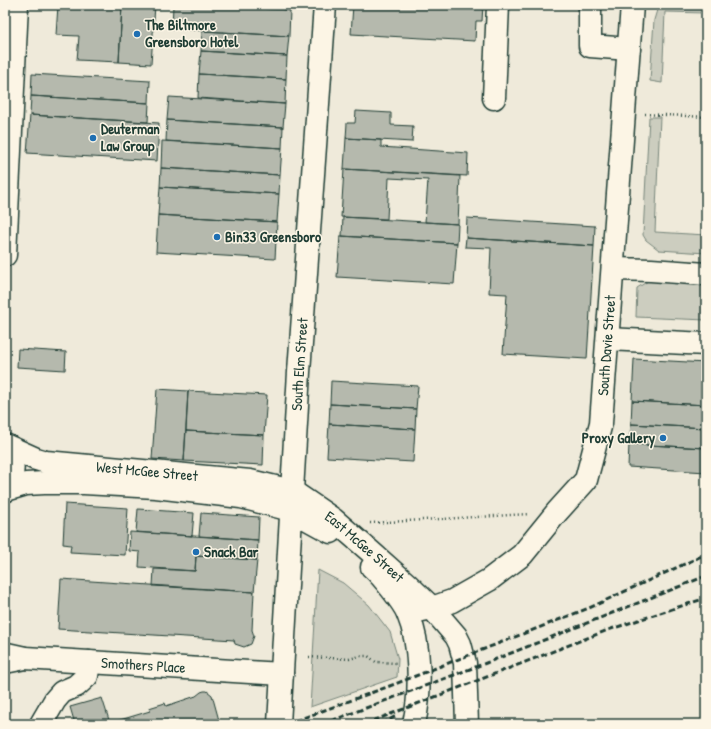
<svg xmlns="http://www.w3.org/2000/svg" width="711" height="729" viewBox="0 0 711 729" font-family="'Patrick Hand',sans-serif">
  <rect width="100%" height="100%" fill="#efeada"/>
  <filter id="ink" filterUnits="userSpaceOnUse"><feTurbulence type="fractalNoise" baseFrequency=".025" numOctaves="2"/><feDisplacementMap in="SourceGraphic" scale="8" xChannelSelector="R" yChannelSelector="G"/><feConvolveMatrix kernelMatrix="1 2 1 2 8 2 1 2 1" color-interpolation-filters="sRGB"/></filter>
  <g filter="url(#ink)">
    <!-- green -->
    <path fill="#cccdbf" stroke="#76857a" d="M662,5h44v8l-41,-1 -3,71 -12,-2 4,-61 3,-10z
      M649,117h11l-5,115 51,3v18l-47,-3 -13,-10 -3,-5z
      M653,278l53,5v37l-70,-3 1,-29z
      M318,570l25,13 26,22 21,27 8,27 -1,18 -87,30z"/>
    <!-- building -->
    <path fill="#b5b9ad" stroke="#1f3d34" d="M58,5h64l-3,57 -42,-2 2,-24 -23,-1z
      M122,5h33l-4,59 -32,-2z
      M173,5h31l86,5 -1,26 -117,-7z
      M204,5h87l-1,5z
      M353,5h130l-1,16h-6l-1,20 -124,-7z
      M202,31l87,5 -2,20 -86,-5z
      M201,51l86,5 -1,23 -87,-5z
      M32,74l118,7 -1,22 -118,-7z
      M199,74l87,5 -1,25 -87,-6z
      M31,96l118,7 -1,19 -118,-7z
      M169,97l116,7 -2,23 -116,-7z
      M356,111l35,2v12l22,1 -1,16 -66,-4 1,-15h8z
      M30,115l129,8 -2,38 -130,-8z
      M167,120l116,7 -1,21 -116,-7z
      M346,138l35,2v7l87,6 -1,23 -123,-7z
      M162,141l120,7 -2,27 -119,-7z
      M161,168l119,7 -1,19 -119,-7z
      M344,169l116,7 -2,48 -33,-2 3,-42 -39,-2 -2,41 -46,-2z
      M160,187l119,7 -2,28 -119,-7z
      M158,215l119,7 -2,37 -119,-7z
      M343,217l115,7 -1,19 -115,-7z
      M467,218l128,8 -1,20 -128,-8z
      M340,236l117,7 -3,41 -117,-7z
      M466,238l128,8 -7,113 -84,-5 4,-60 -18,-1 2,-45 -26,-1z
      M18,349l48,3 -1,18 -48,-3z
      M634,359l72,4v42l-74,-4z
      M331,381l87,5 -2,23 -86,-5z
      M157,389l31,2 -4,70 -32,-2z
      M188,391l79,4 -3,40 -78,-4z
      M632,401l74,4v23l-75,-4z
      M330,404l86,5 -1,20 -86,-5z
      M329,424l86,5 -2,33 -86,-5z
      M631,424l75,4v20l-77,-4z
      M186,431l78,4 -1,30 -79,-4z
      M629,444l77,4v24l-78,-5z
      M65,504l63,4 -3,47 -55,-3 1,-7 -8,-1z
      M138,509l56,4 -2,23 -56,-4z
      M201,513l58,4 -1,23 -59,-4z
      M130,532l128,8 -1,20 -61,-4 -1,15 -56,-4 1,-15 -11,-1z
      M196,556l61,4 -3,32 -101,-6 1,-17 41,2z
      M61,579l193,13 -2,38 2,6 -3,8 -7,3 -9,-3 -1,-4 -176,-11z
      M204,691h3l5,4 8,29h-145l-5,-17 32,-9 8,25 40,-12 -1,-3 16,-5 1,3 30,-10 5,-4z"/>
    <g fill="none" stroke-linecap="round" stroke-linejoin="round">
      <!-- minor casing -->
      <g stroke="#1f3d34" stroke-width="25">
        <g id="minor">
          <path d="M590,5v41l39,3"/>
          <path d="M494,98l4,-93"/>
          <path d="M5,255l12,-250"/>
          <path d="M613,269l38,1 55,4"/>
          <path d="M608,339l98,5"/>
          <path id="s1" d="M292,491l7,-119 26,-367"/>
          <path id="s2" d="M7,654l18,4 257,16"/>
          <path d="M41,724l14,-24 7,-8 14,-6 11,-10 2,-14"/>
        </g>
      </g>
      <!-- major casing -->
      <g stroke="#1f3d34" stroke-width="25">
        <g id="major">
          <path id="s3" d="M5,445l31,14 10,3 204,19 42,10 41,28 38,33 36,32 25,24 24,28 4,8 5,19 2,61"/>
          <path d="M5,446c10,15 10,30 0,45"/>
          <path d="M6,490l20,-6 18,-1h40l72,4 85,10 50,13 40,22"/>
          <path d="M372,567c9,8 32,36 36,47 13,31 13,78 6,110"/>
          <path id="s4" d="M408,613l24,-5 20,-7 37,-21 33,-25 35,-43 29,-32 15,-57 31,-418"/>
          <path d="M5,662l20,-4"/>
          <path d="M279,724l13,-225"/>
        </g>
      </g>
      <!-- path -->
      <path stroke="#1f3d34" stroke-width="2.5" stroke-dasharray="1 3" stroke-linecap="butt" d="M645,114l61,3
        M370,523l159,-9
        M309,657l40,2 11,-3h8l8,6 22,1"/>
      <!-- minor -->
      <use href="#minor" stroke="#fcf5e5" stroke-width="22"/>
      <!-- major -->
      <use href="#major" stroke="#fcf5e5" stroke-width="22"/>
      <!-- rail -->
      <path stroke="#1f3d34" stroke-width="3" stroke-dasharray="6 3" stroke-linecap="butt" d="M287,724l108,-40 194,-76 117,-54
        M323,724l163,-61 220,-87
        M365,724l243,-94 98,-32
        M382,724l14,-8"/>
    </g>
  </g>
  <!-- markers -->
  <g fill="#1f6fb2" stroke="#fcf5e5" stroke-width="1.5">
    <circle cx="137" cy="34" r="4"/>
    <circle cx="93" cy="138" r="4"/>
    <circle cx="217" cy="237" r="4"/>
    <circle cx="663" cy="438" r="4"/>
    <circle cx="196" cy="552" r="4"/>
  </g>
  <g text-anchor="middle" stroke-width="3" stroke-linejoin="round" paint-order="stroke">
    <!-- poi labels -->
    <g font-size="15" font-weight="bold" fill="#1f3d34" stroke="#fcf5e5" text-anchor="start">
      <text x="145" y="30">The Biltmore<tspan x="145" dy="17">Greensboro Hotel</tspan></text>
      <text x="101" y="134">Deuterman<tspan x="101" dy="17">Law Group</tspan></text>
      <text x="225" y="242">Bin33 Greensboro</text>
      <text x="655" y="443" text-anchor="end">Proxy Gallery</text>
      <text x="204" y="557">Snack Bar</text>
    </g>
    <!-- street labels -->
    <g font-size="15" fill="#1f3d34" stroke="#fcf5e5">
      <text dy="5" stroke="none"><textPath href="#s4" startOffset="365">South Davie Street</textPath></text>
      <text dy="5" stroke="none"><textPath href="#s1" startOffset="127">South Elm Street</textPath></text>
      <text dy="5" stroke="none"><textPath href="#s3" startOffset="146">West McGee Street</textPath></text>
      <text dy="5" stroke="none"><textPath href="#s3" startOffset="384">East McGee Street</textPath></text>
      <text dy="5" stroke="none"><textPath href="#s2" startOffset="137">Smothers Place</textPath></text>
    </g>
  </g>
  <!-- margin -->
  <rect width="711" height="729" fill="none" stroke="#fcf5e5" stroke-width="20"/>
  <rect x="10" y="10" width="691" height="709" fill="none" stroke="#1f3d34" stroke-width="1.5" filter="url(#ink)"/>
</svg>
